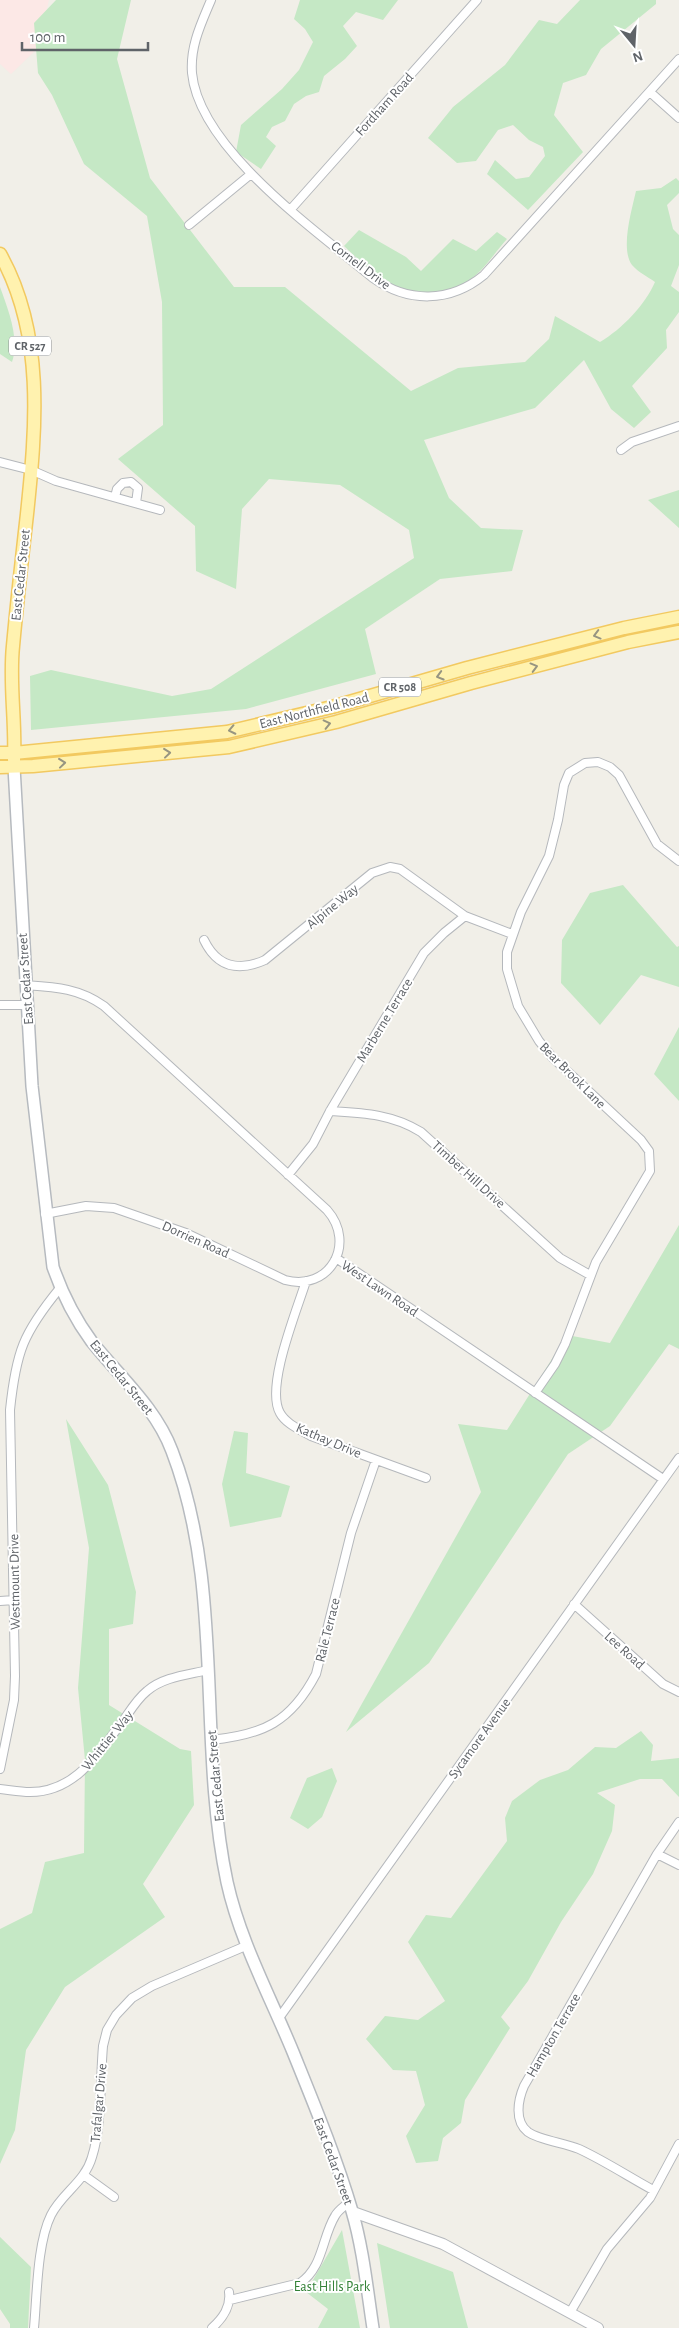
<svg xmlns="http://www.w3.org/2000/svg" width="679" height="2328" viewBox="0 0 679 2328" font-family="'Alegreya Sans',sans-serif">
  <rect width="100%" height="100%" fill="#f1efe8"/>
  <!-- medical -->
  <path fill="#fce8e6" d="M0,0h49l-12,49 -26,25 -11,-10z"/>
  <!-- green -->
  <path fill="#c5e8c5" d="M56,0h75l-14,59 33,119 84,109h51l126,104 47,-23 67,-6 24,-23 6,-23 45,26c22,-13 45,-37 55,-60 -7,-5 -17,-10 -23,-17 -12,-16 0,-56 4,-74l25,-3 15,-10 3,3v12l-12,12 6,24 6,6v30l-8,21 8,6v20l-13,18 1,18 -35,38 19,26 -17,16 -23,-19 -27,-49 -49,48 -111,32 25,58 32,30 42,2 -11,41 -72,8 -75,50 11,45 -130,35 -215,21 -1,-54 21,-6 121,26 39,-7 203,-131 -5,-28 -69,-45 -71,-6 -27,30 -6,80 -40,-18 -1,-45 -77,-67 45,-34 -1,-123 -15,-86 -63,-52 -32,-69 -14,-22 -4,-50z
    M300,0h98l-15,20 -27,-8 -13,14 14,20 -12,13 -21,17 -5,16 -13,4 -12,8 -9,17 -13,6 -6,10 10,9 -15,23 -25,-17 5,-27 41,-36 17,-19 14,-28 -8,-13 -11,-10z
    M580,0h76v4l-55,45 -15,26 -23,8 -9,32 29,37 -55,58 -41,-36 8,-14 21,19 13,-2 16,-21 -2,-9 -14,-7 -16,-15 -15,5 -22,31 -19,2 -29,-25 25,-31 52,-42 34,-45 18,4z
    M359,230l47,27 15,14 32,-32 23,12 21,-19 10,7c-10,11 -19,25 -30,35 -25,24 -69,25 -96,5 -13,-9 -25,-22 -37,-33z
    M0,287c8,22 20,52 12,75l-12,-8z
    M679,490v38l-31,-28z
    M623,885l54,62 2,-1v41l-38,-12 -41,50 -39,-42 1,-43 28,-47z
    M679,1027v74l-25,-27z
    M679,1225v124l-10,-5 -59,82 -42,28 -139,209 -83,69 135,-240 -23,-68 49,6 60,-95 43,8z
    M66,1419l42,66 28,107 -3,32 -24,5v76l71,44 11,2 3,54 -51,79 22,33 -100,70 -39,63 -11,80 -15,34v-235l32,-16 13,-51 39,-9 1,-93 -7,-72 11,-140z
    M234,1431l14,2 -2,40 44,13 -9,31 -51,10 -8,-43z
    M641,1731l12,14 -2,16 28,-3v39l-17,-18h-22l-43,14 18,12 -3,26 -19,43 -32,48 -33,59 -27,36 9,11 -45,72 -4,23 -18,15 -5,23 -22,2 -10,-27 19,-31 -9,-34 -23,-1 -27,-31 19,-23 33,4 27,-19 -37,-59 18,-27 25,3 56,-77 -2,-23 7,-17 28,-21 28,-10 27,-23 21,1z
    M332,1768l5,13 -15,36 -14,12 -18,-11 17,-40z
    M342,2230l18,98h-42l10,-19 -22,-17z
    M0,2237l31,30 -3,61h-18v-4l-10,-15z
    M377,2243l76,29 15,56h-78z"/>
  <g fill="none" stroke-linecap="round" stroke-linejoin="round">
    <!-- minor casing -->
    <g stroke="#b5b8bc" stroke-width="10">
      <path id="minor" d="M211,0c-10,24 -21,46 -19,73 7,76 126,159 181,205 35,25 77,25 111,-3l195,-216
        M651,93l28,25
        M291,209l186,-209
        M189,225l62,-51
        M621,450l11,-8 47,-16
        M0,462l31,8 25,11 104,29
        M115,497l2,-8 6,-6 8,-1 7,6 -2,15
        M204,940c13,27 34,32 61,20l107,-87 18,-6 10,2 65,47 47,18
        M25,985c30,2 54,3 79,21l223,204c30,34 2,82 -42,70l-99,-47 -72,-25 -28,-2 -41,8
        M0,1005h26
        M330,1111c33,2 62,3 91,21l139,126 30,17
        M288,1175l25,-31 17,-33 94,-158 20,-20 21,-17
        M336,1258l327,221
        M306,1281c-9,29 -41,106 -26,132 6,11 21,17 31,23l115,42
        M535,1393l20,-29 10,-20 31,-82 54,-91 -1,-20 -8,-11 -89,-83 -13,-16 -21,-35 -11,-37v-17l14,-40 28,-56 9,-36 6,-35 5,-12 16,-10 13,-1 12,5 9,8 38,69 22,17
        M0,1601l14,-1
        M574,1604l89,80 16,8
        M211,1740c52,-5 80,-18 105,-66l35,-141 25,-73
        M0,1769l14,-69 1,-24 -5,-266c6,-58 13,-77 50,-122
        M0,1789c10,1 20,3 30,3 46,0 68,-39 93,-71 7,-10 14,-22 24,-30 16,-14 40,-16 61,-21
        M657,1854l22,11
        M279,2018l400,-560
        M85,2176l29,21
        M653,2190c-24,-13 -48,-29 -74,-41 -14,-6 -40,-9 -51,-17 -14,-11 -10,-32 -4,-46l133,-232 22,-32
        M230,2300l70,-17c23,-15 22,-46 35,-67 3,-6 10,-10 14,-14
        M571,2311l36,-62 43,-51 29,-54
        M34,2328c3,-32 3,-85 17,-113 11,-22 34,-33 41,-58 10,-31 8,-77 11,-111l4,-16 9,-15 16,-17 20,-12 96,-41
        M212,2328c11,-10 19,-21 17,-36"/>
    </g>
    <!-- tertiary casing -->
    <g stroke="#b5b8bc" stroke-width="12">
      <path id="tertiary" d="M353,2212l90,32 155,84"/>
    </g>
    <!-- secondary casing -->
    <g stroke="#b6babf" stroke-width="14">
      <path id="secondary" d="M14,767l18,319 21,181c9,26 22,52 39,75 28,35 64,66 80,109 53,138 25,289 55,431 13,59 43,114 66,170 21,52 43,105 59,159 11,37 15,78 21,117"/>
    </g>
    <!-- primary casing -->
    <g stroke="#f2c960" stroke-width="15">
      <path id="primary" d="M0,254c45,80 36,174 27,260 -5,44 -10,88 -14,132 -4,38 3,76 1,114
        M0,753h14l213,-21 105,-25 135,-39 157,-40 55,-11
        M0,767l33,-1 196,-19 107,-25 135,-39 157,-41 51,-10"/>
    </g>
    <!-- minor -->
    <use href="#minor" stroke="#fff" stroke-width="8"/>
    <!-- tertiary -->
    <use href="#tertiary" stroke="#fff" stroke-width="10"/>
    <!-- secondary -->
    <use href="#secondary" stroke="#fff" stroke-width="11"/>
    <!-- primary -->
    <use href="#primary" stroke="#fff2af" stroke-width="12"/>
  </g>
  <!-- one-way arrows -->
  <defs><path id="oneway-chevron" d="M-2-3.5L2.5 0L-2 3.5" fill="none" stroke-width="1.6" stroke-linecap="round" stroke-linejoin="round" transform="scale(1.25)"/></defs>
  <g stroke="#979581">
    <use href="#oneway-chevron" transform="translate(597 635) rotate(165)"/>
    <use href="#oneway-chevron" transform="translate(534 667) rotate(-15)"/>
    <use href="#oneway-chevron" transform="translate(440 676) rotate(164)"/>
    <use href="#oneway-chevron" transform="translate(327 724) rotate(-13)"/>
    <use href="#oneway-chevron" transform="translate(232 730) rotate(168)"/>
    <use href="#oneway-chevron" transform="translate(167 753) rotate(-6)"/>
    <use href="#oneway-chevron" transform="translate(62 763) rotate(-6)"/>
  </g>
  <g text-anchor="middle" stroke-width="4" stroke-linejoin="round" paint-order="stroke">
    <!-- shield labels -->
    <g fill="#fff" stroke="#8f9295" stroke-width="1">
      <rect x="9" y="336.5" width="42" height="19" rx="4"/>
      <rect x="379" y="677.5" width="42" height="19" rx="4"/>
    </g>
    <g font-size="12" font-weight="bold" fill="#5f6368">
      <text x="30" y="350">CR 527</text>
      <text x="400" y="691">CR 508</text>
    </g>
    <!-- street labels -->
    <g font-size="14" fill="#5f6368" stroke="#fff">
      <text transform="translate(384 104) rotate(-48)" y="5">Fordham Road</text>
      <text transform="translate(361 265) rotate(37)" y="5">Cornell Drive</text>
      <text transform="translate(20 575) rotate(-84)" y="5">East Cedar Street</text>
      <text transform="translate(314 710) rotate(-14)" y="5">East Northfield Road</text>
      <text transform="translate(332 906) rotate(-39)" y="5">Alpine Way</text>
      <text transform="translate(25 979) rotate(-94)" y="5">East Cedar Street</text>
      <text transform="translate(384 1020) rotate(-59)" y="5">Marberne Terrace</text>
      <text transform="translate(573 1075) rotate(45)" y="5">Bear Brook Lane</text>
      <text transform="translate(469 1174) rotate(42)" y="5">Timber Hill Drive</text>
      <text transform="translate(196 1239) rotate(24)" y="5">Dorrien Road</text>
      <text transform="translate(380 1288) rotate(34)" y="5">West Lawn Road</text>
      <text transform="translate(122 1377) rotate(51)" y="5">East Cedar Street</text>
      <text transform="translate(329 1440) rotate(23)" y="5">Kathay Drive</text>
      <text transform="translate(14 1582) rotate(-91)" y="5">Westmount Drive</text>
      <text transform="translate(327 1630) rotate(-76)" y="5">Rale Terrace</text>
      <text transform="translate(625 1650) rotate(42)" y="5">Lee Road</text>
      <text transform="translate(479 1738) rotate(-54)" y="5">Sycamore Avenue</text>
      <text transform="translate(107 1740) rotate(-51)" y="5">Whittier Way</text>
      <text transform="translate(215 1776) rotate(-95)" y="5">East Cedar Street</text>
      <text transform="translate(553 2035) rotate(-60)" y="5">Hampton Terrace</text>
      <text transform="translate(98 2103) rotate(-85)" y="5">Trafalgar Drive</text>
      <text transform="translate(334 2161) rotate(70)" y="5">East Cedar Street</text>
    </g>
    <!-- park labels -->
    <g font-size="14" fill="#348238" stroke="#fff">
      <text x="332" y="2291">East Hills Park</text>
    </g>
  </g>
  <!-- north arrow -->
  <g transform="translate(634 45) rotate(162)" stroke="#ffffff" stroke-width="4" paint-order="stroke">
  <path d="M0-4L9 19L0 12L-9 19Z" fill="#5f6368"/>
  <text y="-8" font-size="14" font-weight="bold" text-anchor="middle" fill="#5f6368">N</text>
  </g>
  <!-- scale -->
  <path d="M22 42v8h126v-8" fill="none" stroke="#5f6368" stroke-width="2.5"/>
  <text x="30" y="42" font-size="15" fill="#5f6368" stroke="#ffffff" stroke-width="4" paint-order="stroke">100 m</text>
</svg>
